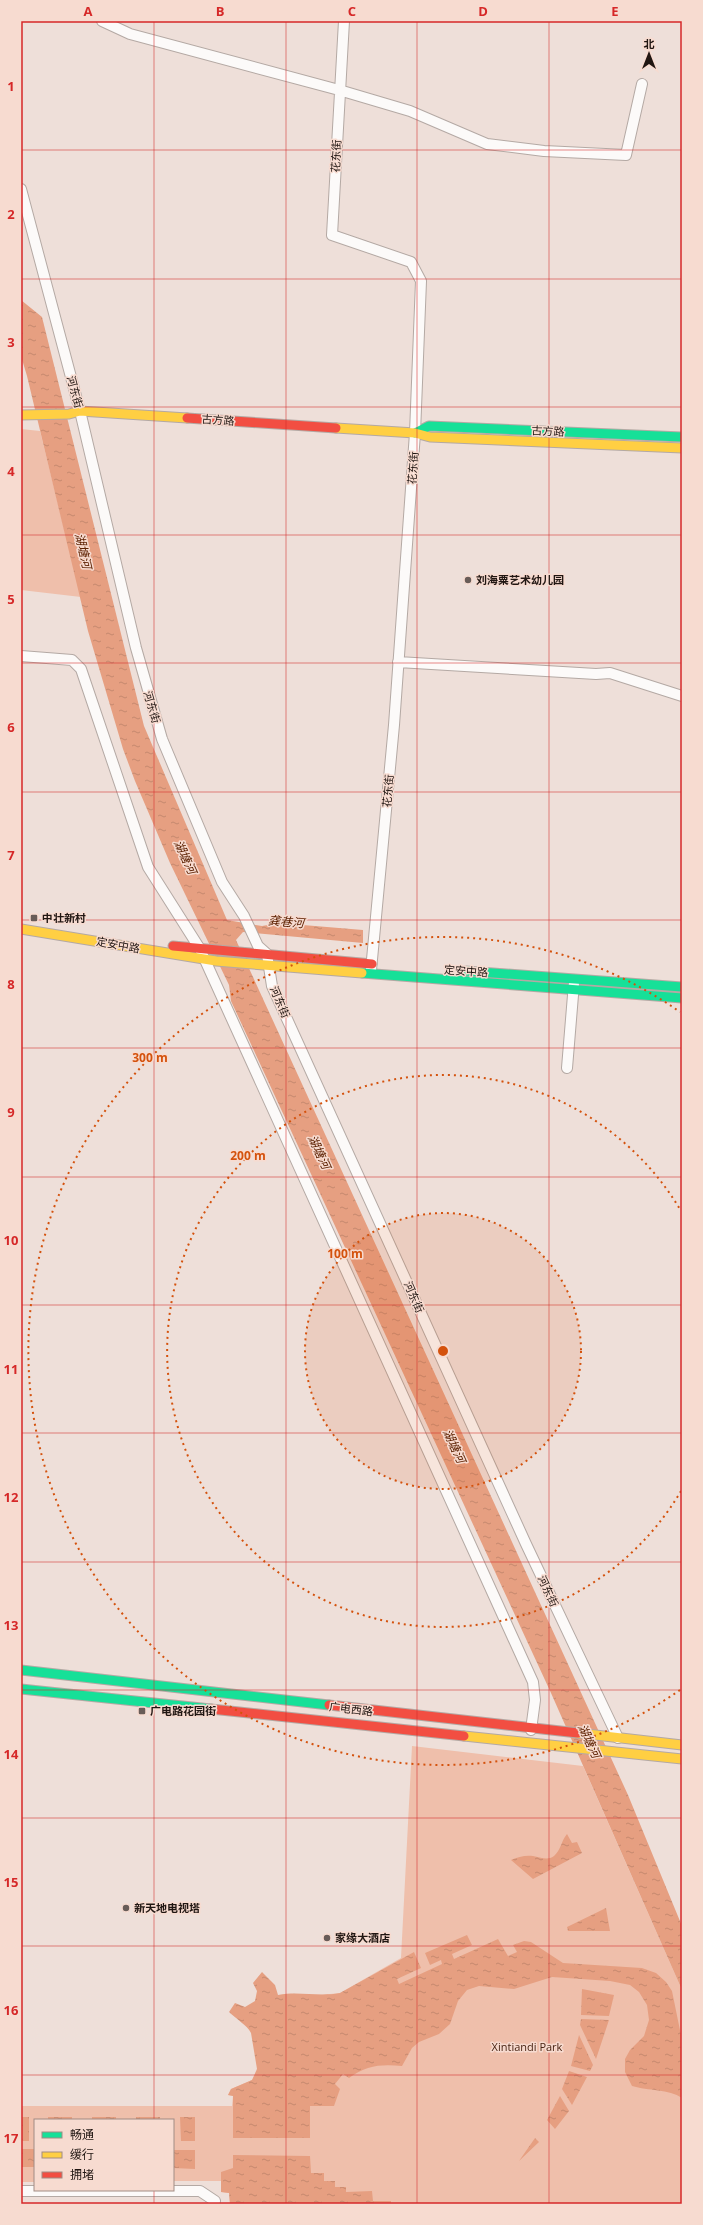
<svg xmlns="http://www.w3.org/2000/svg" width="703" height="2225" viewBox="0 0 703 2225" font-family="'Open Sans','Noto Sans SC',sans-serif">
  <defs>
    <pattern id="water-ripples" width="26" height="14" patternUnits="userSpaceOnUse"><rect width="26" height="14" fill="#e69f81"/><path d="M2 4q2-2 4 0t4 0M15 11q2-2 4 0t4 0" fill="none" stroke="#c5886e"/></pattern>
  </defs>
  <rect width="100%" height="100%" fill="#eedfd9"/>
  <!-- park -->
  <path fill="#efbfab" d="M21,429l19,2 41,166 -60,-7z
    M412,1746l171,20 99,224v214h-452l-1,-11 -8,-1v-11h-48v-61h-138v62h-14v-76h211l1,-10 -5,-1 3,-6 21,-9 68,-85 20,-2 61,-35z"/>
  <!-- water -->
  <path fill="url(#water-ripples)" d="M21,300l21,17 102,409 83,194 35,6 17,-3 84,7v13l-120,-11 -7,8 392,855 54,131v64l-131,-297 -320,-692 -2,-16 -59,-122 -35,-82 -12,-32 -35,-118 -61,-255 -6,-20z
    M567,1834l5,9 5,-1 5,11 -49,26 -22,-19c7,-3 14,-5 22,-4 7,1 14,5 21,0 7,-6 7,-15 13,-22z
    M606,1908l4,23h-42l-1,-4z
    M467,1935l5,10 -20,9 2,5 44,-20 10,17 9,-4 -4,-7 11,-4 7,1 32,21 79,5 14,5 10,9 6,9 10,49v58c-13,-9 -34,-7 -50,-12l-7,-14v-13l5,-9 14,-14 5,-16 -2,-15 -8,-13 -9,-7 -20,-4 -58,-4 -38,12 -35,-3 -12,4 -9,11 -8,23 -11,10 -20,8 -7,6 -10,18c-20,-2 -36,-1 -53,12l-6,-4 -8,10 5,5 -6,17h-24v32h-77v-42l-5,-1 3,-6 21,-9 5,-11 -6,-36c-4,-8 -15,-14 -22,-21l6,-9 10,4 10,-6 2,-10 -4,-8 9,-11 13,13 3,10c21,-4 41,2 62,-2l74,-41 7,16 -24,11 2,5 43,-20 -1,-4 -11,5 -5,-12z
    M582,1989l32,6 -5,21 -28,-1z
    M581,2019l28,1 -13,39 -16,-34z
    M579,2035l14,30 -3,6 -19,-5z
    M569,2071l18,6 -15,28 -10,-16z
    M560,2096l9,15 -14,18 -8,-9z
    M21,2117h8v24h-8z
    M48,2117h24v3h-24z
    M92,2117h24v3h-24z
    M136,2117h24v3h-24z
    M180,2117h15v24h-14z
    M535,2138l4,4 -20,19z
    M21,2149h14v18h-14z
    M173,2150h22v19l-22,-1z
    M233,2155l77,1 1,17h13v8h11v6h11v5l26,-1 1,10h18v3h-161l-1,-11 -8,-1v-20l12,-4z"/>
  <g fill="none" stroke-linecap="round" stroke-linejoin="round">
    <!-- street casing -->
    <g stroke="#b4a9a4" stroke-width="12">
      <path id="street" d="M102,21l28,13 209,56 71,21 77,33 57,7 82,4 16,-71
        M344,21l-12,214 79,27 10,19 -6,152 -21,292 -23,245
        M21,189l59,222 56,237 26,91 60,143 22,34 14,30 9,8 5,32 254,558 92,194
        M21,656l51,4 9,9 67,198 52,82 333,733 2,18 -4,30
        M398,662l198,12 14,-1 72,23
        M567,1068l7,-85
        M21,2191h179l15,10"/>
    </g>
    <!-- fast casing -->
    <g stroke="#b4a9a4" stroke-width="11">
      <path id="fast" d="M415,433l14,-7 253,11
        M466,971l216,16
        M362,973l320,25
        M21,1670l308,35
        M21,1689l190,20"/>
    </g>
    <!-- slow casing -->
    <g stroke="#b4a9a4" stroke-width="11">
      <path id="slow" d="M21,415l48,-1 11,-3 107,7
        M336,428l79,5 15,4 252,11
        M21,929l195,32 146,12
        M578,1733l104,12
        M464,1736l218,23"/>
    </g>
    <!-- jam casing -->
    <g stroke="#b4a9a4" stroke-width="11">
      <path id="jam" d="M187,418l149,10
        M173,946l199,18
        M329,1705l249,28
        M211,1709l253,27"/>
    </g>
    <!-- street -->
    <use href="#street" stroke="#fcfaf9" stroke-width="10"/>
    <!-- fast -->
    <use href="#fast" stroke="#16e098" stroke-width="9"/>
    <!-- slow -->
    <use href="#slow" stroke="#ffcf43" stroke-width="9"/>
    <!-- jam -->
    <use href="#jam" stroke="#f24e42" stroke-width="9"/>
  </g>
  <!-- grid -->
  <path fill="none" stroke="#d62828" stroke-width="1" stroke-opacity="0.55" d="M154,21v2099M286,21v2183M417,21v2183M549,21v2183M21,150h661M21,279h661M21,407h661M21,535h661M21,663h661M21,792h661M21,920h661M21,1048h661M21,1177h661M21,1305h661M21,1433h661M21,1562h661M21,1690h661M21,1818h661M21,1946h661M21,2075h661M154,2190v14"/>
  <!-- distance rings -->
  <circle cx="443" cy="1351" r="138" fill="#d4520d" fill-opacity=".12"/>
  <g fill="none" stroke="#d4520d" stroke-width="2" stroke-dasharray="2 4">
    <circle cx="443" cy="1351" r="138"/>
    <path d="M681 1491A276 276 0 1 1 681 1211"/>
    <path d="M680 1690A414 414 0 1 1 680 1012"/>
  </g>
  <!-- markers -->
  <g fill="#685c58" stroke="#f7dbd0" stroke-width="1.5">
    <circle cx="468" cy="580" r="4"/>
    <rect x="30" y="914" width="8" height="8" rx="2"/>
    <rect x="138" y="1707" width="8" height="8" rx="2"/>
    <circle cx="126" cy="1908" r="4"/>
    <circle cx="327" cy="1938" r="4"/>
  </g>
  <g text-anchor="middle" stroke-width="3" stroke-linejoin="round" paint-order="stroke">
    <!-- street labels -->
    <g font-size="11" fill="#201612" stroke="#f7dbd0">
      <text transform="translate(336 156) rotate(-87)" y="4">花东街</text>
      <text transform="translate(75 392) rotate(75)" y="4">河东街</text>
      <text transform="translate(218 420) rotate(4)" y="4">古方路</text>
      <text transform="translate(548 431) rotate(3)" y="4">古方路</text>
      <text transform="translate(413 468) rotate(-86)" y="4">花东街</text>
      <text transform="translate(152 707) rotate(74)" y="4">河东街</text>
      <text transform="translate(388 791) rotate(-85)" y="4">花东街</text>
      <text transform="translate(118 945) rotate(10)" y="4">定安中路</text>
      <text transform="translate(466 971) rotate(4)" y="4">定安中路</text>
      <text transform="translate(280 1002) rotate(67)" y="4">河东街</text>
      <text transform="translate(414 1297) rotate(66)" y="4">河东街</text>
      <text transform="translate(548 1591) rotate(65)" y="4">河东街</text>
      <text transform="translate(351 1709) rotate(7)" y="4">广电西路</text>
    </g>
    <!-- poi labels -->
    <g font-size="11" font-weight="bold" fill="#201612" stroke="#f7dbd0" text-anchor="start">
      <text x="476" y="584">刘海粟艺术幼儿园</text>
      <text x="42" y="922">中壮新村</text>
      <text x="150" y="1715">广电路花园街</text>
      <text x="134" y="1912">新天地电视塔</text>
      <text x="335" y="1942">家缘大酒店</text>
    </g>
    <!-- park labels -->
    <g font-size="11" fill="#492312" stroke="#f7dbd0">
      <text x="527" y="2051">Xintiandi Park</text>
    </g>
    <!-- water labels -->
    <g font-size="12" font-style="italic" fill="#5d2102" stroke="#f7dbd0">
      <text transform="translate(83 551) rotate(77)" y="4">湖塘河</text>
      <text transform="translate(185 857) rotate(65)" y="4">湖塘河</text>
      <text transform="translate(286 922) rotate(5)" y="4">龚巷河</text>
      <text transform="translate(319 1152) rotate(65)" y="4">湖塘河</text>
      <text transform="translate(454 1446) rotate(65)" y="4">湖塘河</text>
      <text transform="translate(589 1741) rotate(65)" y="4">湖塘河</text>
    </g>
  </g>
  <circle cx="443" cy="1351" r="6" fill="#d4520d" stroke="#f7dbd0" stroke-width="2"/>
  <g font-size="12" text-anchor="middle" font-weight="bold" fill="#d4520d" stroke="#f7dbd0" stroke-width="3" stroke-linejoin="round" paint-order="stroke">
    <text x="150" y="1062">300 m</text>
    <text x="248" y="1160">200 m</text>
    <text x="345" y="1258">100 m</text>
  </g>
  <!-- border -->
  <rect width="703" height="2225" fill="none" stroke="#f7dbd0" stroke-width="44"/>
  <!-- legend -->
  <rect x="34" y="2119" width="140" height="72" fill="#f7dbd0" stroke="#a18c84"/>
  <rect x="42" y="2132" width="20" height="6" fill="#16e098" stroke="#a18c84"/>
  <text x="70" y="2139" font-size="12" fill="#201612">畅通</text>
  <rect x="42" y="2152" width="20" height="6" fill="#ffcf43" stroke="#a18c84"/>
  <text x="70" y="2159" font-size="12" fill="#201612">缓行</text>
  <rect x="42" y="2172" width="20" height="6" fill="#f24e42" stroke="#a18c84"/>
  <text x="70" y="2179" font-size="12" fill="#201612">拥堵</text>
  <!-- north arrow -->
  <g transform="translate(649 54)" stroke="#f7dbd0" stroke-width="3" paint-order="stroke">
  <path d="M0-3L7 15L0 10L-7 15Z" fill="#201612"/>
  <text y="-6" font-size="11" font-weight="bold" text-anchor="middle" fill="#201612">北</text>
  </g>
  <rect x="22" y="22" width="659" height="2181" fill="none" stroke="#d62828" stroke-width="1.5"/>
  <g font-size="13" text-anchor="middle" font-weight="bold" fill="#d62828">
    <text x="88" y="16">A</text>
    <text x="220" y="16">B</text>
    <text x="352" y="16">C</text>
    <text x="483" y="16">D</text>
    <text x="615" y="16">E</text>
    <text x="11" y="91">1</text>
    <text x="11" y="219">2</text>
    <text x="11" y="347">3</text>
    <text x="11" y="476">4</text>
    <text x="11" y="604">5</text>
    <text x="11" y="732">6</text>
    <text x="11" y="860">7</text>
    <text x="11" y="989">8</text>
    <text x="11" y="1117">9</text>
    <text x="11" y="1245">10</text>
    <text x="11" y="1374">11</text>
    <text x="11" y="1502">12</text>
    <text x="11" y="1630">13</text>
    <text x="11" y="1759">14</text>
    <text x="11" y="1887">15</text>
    <text x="11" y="2015">16</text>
    <text x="11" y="2143">17</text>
  </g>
</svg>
